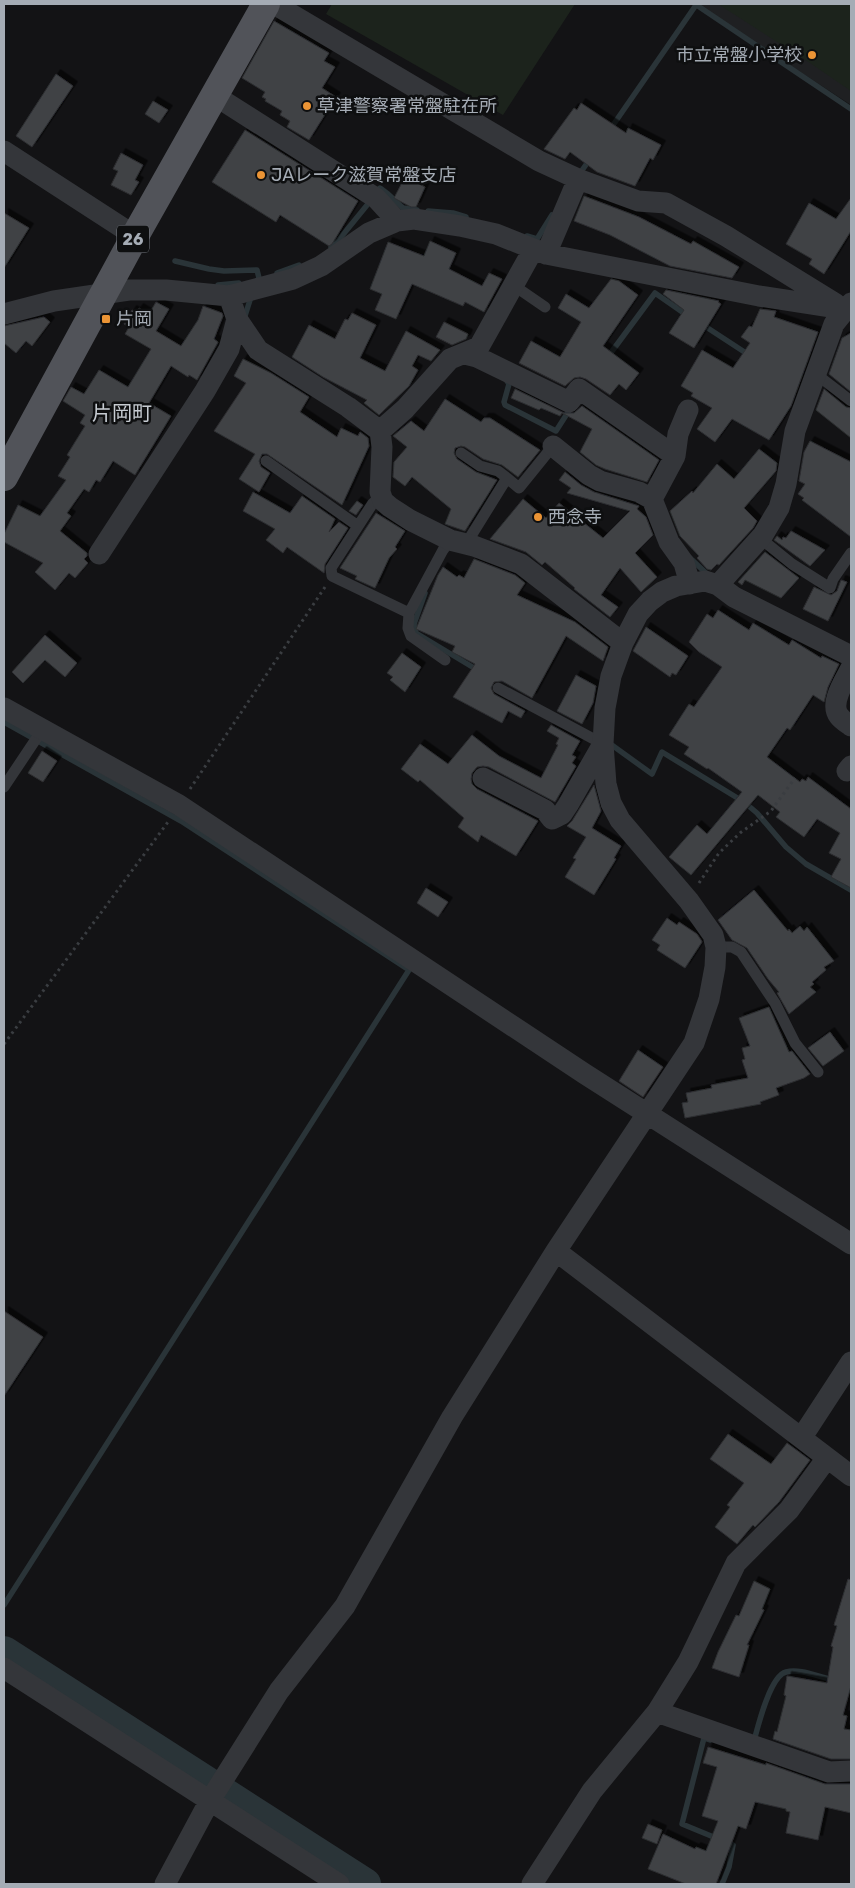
<svg xmlns="http://www.w3.org/2000/svg" width="855" height="1888" viewBox="0 0 855 1888" font-family="Rubik,'Noto Sans JP',sans-serif">
  <defs>
    <filter id="shadow"><feDropShadow dx="4.5" dy="-4.5" stdDeviation="0" flood-color="#0009"/></filter>
  </defs>
  <rect width="100%" height="100%" fill="#131315"/>
  <!-- built -->
  <path fill="#1f2022" d="M696,4h155v101z"/>
  <!-- green -->
  <path fill="#1c231c" d="M332,4h243l-72,111 -177,-101z
    M718,4h133v87l-41,-28z"/>
  <g fill="none" stroke-linecap="round" stroke-linejoin="round">
    <!-- stream -->
    <path stroke="#2a3438" stroke-width="5.5" d="M695,4l156,105
      M609,131l87,-126
      M578,176l12,-17
      M379,189l1,-1 8,6 15,14 14,2
      M428,211l25,2 13,4
      M527,236l10,3 15,-24
      M331,247l6,-5 35,-43
      M175,261l34,8 15,2 33,-1 2,8 -3,5
      M277,273l22,-8
      M218,285l21,-2
      M244,319l7,-22
      M700,323l49,32
      M607,358l48,-65 33,23
      M505,378l4,6 -5,18 1,3 51,26 16,-25
      M690,558l17,16
      M425,593l-11,31 2,9 63,38
      M4,722l177,99 228,149 -405,635
      M609,743l43,31 10,-22 82,50 13,11 29,34 20,17 45,26
      M710,1740l-6,-2 -22,86 51,21 -4,22 -7,17
      M754,1741c4,-15 16,-65 32,-69 15,-4 34,6 49,8"/>
    <!-- river -->
    <path stroke="#2a3438" stroke-width="32" d="M4,1652l361,232"/>
  </g>
  <!-- building -->
  <path fill="#3f4245" stroke="#2d2e31" filter="url(#shadow)" d="M274,21l55,32 -5,8 11,6 -13,21 14,9 -27,43 -22,-13 3,-6 -10,-6 2,-4 -17,-10 1,-2 -4,-2 3,-5 -23,-14z
    M56,74l17,12 -41,61 -16,-11z
    M153,101l15,9 -9,13 -14,-9z
    M581,103l45,30 2,-5 33,17 -8,15 -3,-2 -15,28 -38,-14 -27,-20 -5,7 -21,-10 30,-41 3,2z
    M245,130l113,71 -26,43 -3,2 -49,-31 -4,7 -64,-40z
    M121,153l22,12 -8,15 4,2 -8,13 -20,-10 7,-14 -5,-2z
    M405,177l20,10 -9,20h-5l-17,-9z
    M584,196l55,21 52,27 2,-3 46,26 -7,11 -62,-12 -60,-31 -36,-14z
    M851,198v33l-27,43 -15,-10 3,-5 -26,-15 23,-41 27,16z
    M4,213l25,15 -25,40z
    M430,241l26,12 -7,16 33,17 7,-13 13,6 -18,33 -19,-10 -2,4 -51,-22 -16,35 -21,-9 7,-16 -12,-5 18,-47 36,14z
    M611,279l8,2 19,14 -35,51 36,27 -13,17 -7,-6 -9,11 -24,-16 -6,-2 -6,1 -9,8 -46,-23 12,-22 29,16 21,-35 -23,-14 8,-14 23,14z
    M666,290l53,11 -1,1 3,2 -27,44 -25,-15 15,-23 -21,-16z
    M156,302l13,7 -13,22 25,15 17,-26 5,-14 19,7 1,3 -9,23 4,3 -1,2 -20,36 -8,-5 -1,2 -17,-11 -22,37 22,13 -36,59 -22,-14 -13,21 -4,-2 -7,12 -5,-3 -17,24 4,3 -11,15 27,22v3l-3,3 4,4 -13,15 -6,-5 -14,17 -20,-18 8,-9 -39,-21v-8l14,-29 22,11 26,-36 -8,-4 12,-19 -3,-2 18,-29 -5,-3 5,-8 -22,-14 8,-14 13,7 15,-24 29,17 23,-38 -26,-15 4,-7 -5,-3 8,-14 4,2 3,-4 10,6z
    M760,309l16,2 -2,6 44,15 -27,74 -22,34 -37,-21 -17,23 -18,-13 15,-21 -21,-12 2,-3 -12,-7 21,-36 31,18 17,-25 -9,-6 8,-11 3,1z
    M352,313l24,12 -16,33 25,13 21,-40 34,19 -9,11 -13,-6 -6,11 6,4 -9,16 -30,29 -15,-12 3,-3 -44,-23 -31,-20 17,-32 26,14 10,-20 3,1z
    M44,317l6,5 -18,24 -6,-5 -10,12 -12,-10v-17z
    M444,322l24,12 -2,5 -14,6 -16,-8z
    M851,333v59l-22,-18 13,-36z
    M243,359l28,14 38,24 -9,15 37,25 4,-9 17,8 2,-4 8,6 1,8 -27,59 -75,-51h-5l-3,7 2,6 9,6 -11,19 -20,-13 16,-25 -41,-23 32,-48 -12,-7z
    M515,389l49,24h10l8,-7 77,54 -12,22 -42,-13 -9,-4 -16,-13 12,-23 -30,-16 -2,3 -19,-8 -2,2 -28,-12z
    M824,389l22,18 5,1v30l-35,-28z
    M445,399l36,23 3,-4h6l50,32 -22,27 -16,-12 -19,-6 -18,-12 -4,-1 -6,2 -1,5 3,6 19,13 21,8 -32,51 -20,-7 6,-15 -39,-32 -7,9 -12,-9 1,-15 13,-15 -14,-11 18,-15 13,10z
    M810,441l41,21v75l-49,-37 2,-2 -6,-4 7,-10 -6,-3 5,-29z
    M759,449l18,14 -1,8 -32,37 13,13 -4,7 -34,37 -2,-1 -6,6 -4,-1 -10,-11 2,-2 -19,-20 -10,-25 22,-20 1,2 24,-29 17,15z
    M565,472l16,13 13,7 45,14 -2,3 9,8 7,18 -18,18 22,24 -16,15 -21,-24 -19,27 17,12 -8,10 -36,-28 1,-1 -30,-26 -3,3 -16,-13 -36,-13 33,-40 23,19 13,-15 44,35 27,-27 -63,-18 4,-5 -12,-8z
    M253,492l37,21 12,-17 33,23 -6,13 10,-10 9,6 -23,36 -1,9 -37,-26 -4,6 -17,-13 9,-11 -32,-18z
    M357,501l6,4 -7,10 -7,-4z
    M376,513l29,18 -10,16 2,2 -8,9 -14,30 -20,-9 2,-3 -17,-8z
    M791,531l34,19 -15,16 -36,-26 3,-4 5,4 1,-3 3,1z
    M765,552l34,26 -18,20 -36,-18 -3,5 -4,-3z
    M474,559l41,16 10,8 -8,12 58,27 33,25 -5,14 -37,-25 -34,62 -30,-17 -8,1 -3,6 3,6 31,17 -4,7 -13,-7 -6,12 -49,-26 22,-33 -23,-12 3,-6 -39,-17 22,-54 5,-8 14,10 2,-2 5,3z
    M841,580l6,2 -19,39 -25,-12 11,-22 17,8 6,-4z
    M718,610l31,20 4,-7 36,22 3,-5 29,18 1,-2 17,8 -11,23 -4,15 -11,-7 -23,35 -3,-2 -20,29 33,25 2,-3 4,2 2,-4 43,32v79l-20,-11 10,-18 -12,-6 11,-20 -23,-14 -13,18 -28,-20 4,-5 -22,-17 -67,80 -22,-18 28,-32 10,9 35,-42 -34,-24 -1,1 -23,-15 5,-7 -20,-12 20,-31 5,3 28,-40 -23,-15 -10,-10 18,-28 6,4z
    M646,627l42,29 -12,19 -4,-2 -2,4 -37,-26z
    M45,635l32,28 -12,14 -20,-17 -22,23 -11,-11z
    M402,653l19,14 -16,25 -15,-12 3,-3 -6,-4z
    M576,675l20,11 -3,17 -11,21 -25,-13z
    M551,725l29,16 -8,14 4,2 -4,6 4,3 -21,36 -66,-35 -6,-1 -6,1 -5,6 -1,6 1,5 5,5 61,32 -22,35 -35,-21 -3,7 -20,-15 6,-9 -44,-38 -2,2 -17,-13 19,-25 28,20 24,-29 27,21 42,22 17,-33 -2,-1 3,-6 -12,-7z
    M42,751l15,10 -14,21 -15,-9z
    M594,785l7,26 -9,17 29,18 -7,12 2,1 -22,36 -29,-18 11,-18 -3,-1 13,-21 -19,-11 5,-5z
    M426,888l22,14 -10,15 -21,-14z
    M754,890l34,41 1,-2 3,4 8,-7 4,5 3,-4 27,34 -10,6 2,3 -14,12 2,2 -4,3 6,5 -27,22 -12,-21 2,-1 -11,-13 -21,-31 -15,-8 -14,-20z
    M667,918l10,7 2,-3 18,12 4,6 1,2 -17,26 -28,-18 3,-5 -8,-5z
    M769,1007l20,45 3,-1 18,23 -6,4 -28,10 3,7 -19,7 1,2 -76,14 -3,-15 6,-1 -2,-9 26,-5 -1,-3 37,-7 -6,-18 3,-1 -3,-11 8,-2 -11,-28z
    M830,1032l14,19 -21,15 -15,-18z
    M638,1050l25,17 -20,30 -24,-16z
    M4,1311l39,26 -39,59z
    M728,1434l43,30 16,-21 23,17 -31,42 -24,25 -2,-2 -16,19 -22,-17 15,-20 -3,-2 17,-22 -34,-24z
    M848,1579l3,1v106l-8,29 4,1 -3,13 7,1v29h-20l-58,-20 2,-8 2,1 9,-36 -2,-1 3,-19 40,7 6,-36 -2,-1 6,-20 -3,-1z
    M754,1581l16,8 -8,20 2,1 -17,35h2l-10,32 -27,-9 6,-16 18,-37 3,1z
    M708,1747l58,18v-2l59,21h26v29l-26,-6 -7,33 -32,-7 4,-21 -4,-1v-2l-31,-7 -9,27 -8,-3 -22,58h-30l-38,-15 15,-35 32,15 1,-2 10,4 12,-30 -16,-5 15,-49 -14,-4z
    M648,1824l14,6 -5,14 -15,-6z"/>
  <g fill="none" stroke-linecap="round" stroke-linejoin="round">
    <!-- path -->
    <path stroke="#3a3d41" stroke-width="3" stroke-dasharray="2.5 4" stroke-linecap="butt" d="M190,789l135,-202
      M699,883l20,-30 21,-20 31,-22 24,-33
      M4,1044l164,-222"/>
    <!-- lane -->
    <path stroke="#34363a" stroke-width="11" d="M513,285l32,22
      M816,374l35,27
      M461,453l19,13 18,5 9,7
      M266,461l92,65
      M382,496l-9,7 -42,65 1,8 77,37 34,-63 7,-10
      M760,538l32,26 38,24 3,-9 18,-26
      M466,544l41,-66 12,10 34,-42
      M409,613l-1,15 3,8 34,24
      M498,688l105,56
      M4,787l38,-57
      M716,947h16l9,5 34,51 20,40 23,29"/>
    <!-- street -->
    <path stroke="#34363a" stroke-width="21" d="M274,4l265,157 39,18 60,22 28,2 60,33 110,68
      M214,95l162,103 21,23
      M4,151l131,85
      M546,254l32,-75
      M229,296l8,23 21,31 90,57 32,24 2,16 -2,45 3,9 7,6 20,13 40,20 24,6 47,18 102,79
      M4,314l50,-13 75,-11h37l63,6 64,-17 28,-13 48,-33 28,-12 17,-2 46,7 36,8 50,20 213,42 85,13
      M465,354l12,3 92,45 10,-13 96,67 -23,43 17,43 15,21 6,21
      M380,431l25,-22 45,-50 29,-12 54,-97
      M553,446l36,29 11,6 39,11 13,7
      M675,456l3,-22 10,-24
      M99,554l106,-163 24,-42 8,-30
      M718,585l45,-50 16,-27 7,-24 9,-53 39,-107 17,-21
      M851,668c-6,12 -22,35 -12,48 3,4 8,7 12,10
      M4,708l175,97 406,269 266,170
      M847,771l4,-5
      M483,778l62,32 7,9 10,-5 6,-9 35,-61
      M556,1251l295,225
      M802,1437l49,-75
      M4,1668l335,216
      M657,1712l172,60 22,-1
      M165,1884l44,-82 70,-111 66,-85 107,-189 104,-166 138,-208 15,-44 6,-32 1,-20 -3,-12 -24,-34 -69,-81 -9,-17 -5,-19 -3,-40 2,-36 6,-32 12,-33 15,-29 12,-13 12,-9 14,-6 29,-5 13,4 16,12 117,59
      M532,1884l60,-93 65,-79 31,-50 48,-99 53,-53 38,-52"/>
    <!-- primary -->
    <path stroke="#515359" stroke-width="28" d="M4,477l131,-241 131,-232"/>
  </g>
  <!-- markers -->
  <g fill="#eb9435" stroke="#0e0f10" stroke-width="2">
    <circle cx="812" cy="55" r="5"/>
    <circle cx="307" cy="106" r="5"/>
    <circle cx="261" cy="175" r="5"/>
    <rect x="101" y="314" width="10" height="10" rx="2.5"/>
    <circle cx="538" cy="517" r="5"/>
  </g>
  <g text-anchor="middle" stroke-width="5" stroke-linejoin="round" paint-order="stroke">
    <!-- shield labels -->
    <rect fill="#0e0f10" stroke="#787d84" stroke-width="1" x="117" y="225.5" width="32" height="27" rx="4"/>
    <g font-size="16" font-weight="bold" fill="#a5acb5">
      <text x="133" y="245">26</text>
    </g>
    <!-- poi labels -->
    <g font-size="18" fill="#a5acb5" stroke="#0e0f10" text-anchor="start">
      <text x="802" y="61" text-anchor="end">市立常盤小学校</text>
      <text x="317" y="112">草津警察署常盤駐在所</text>
      <text x="271" y="181">JAレーク滋賀常盤支店</text>
      <text x="116" y="325">片岡</text>
      <text x="548" y="523">西念寺</text>
    </g>
    <!-- quarter labels -->
    <g font-size="20" fill="#c6cbd1" stroke="#0e0f10">
      <text x="122" y="420">片岡町</text>
    </g>
  </g>
  <!-- border -->
  <rect width="855" height="1888" fill="none" stroke="#a5acb5" stroke-width="10"/>
</svg>
